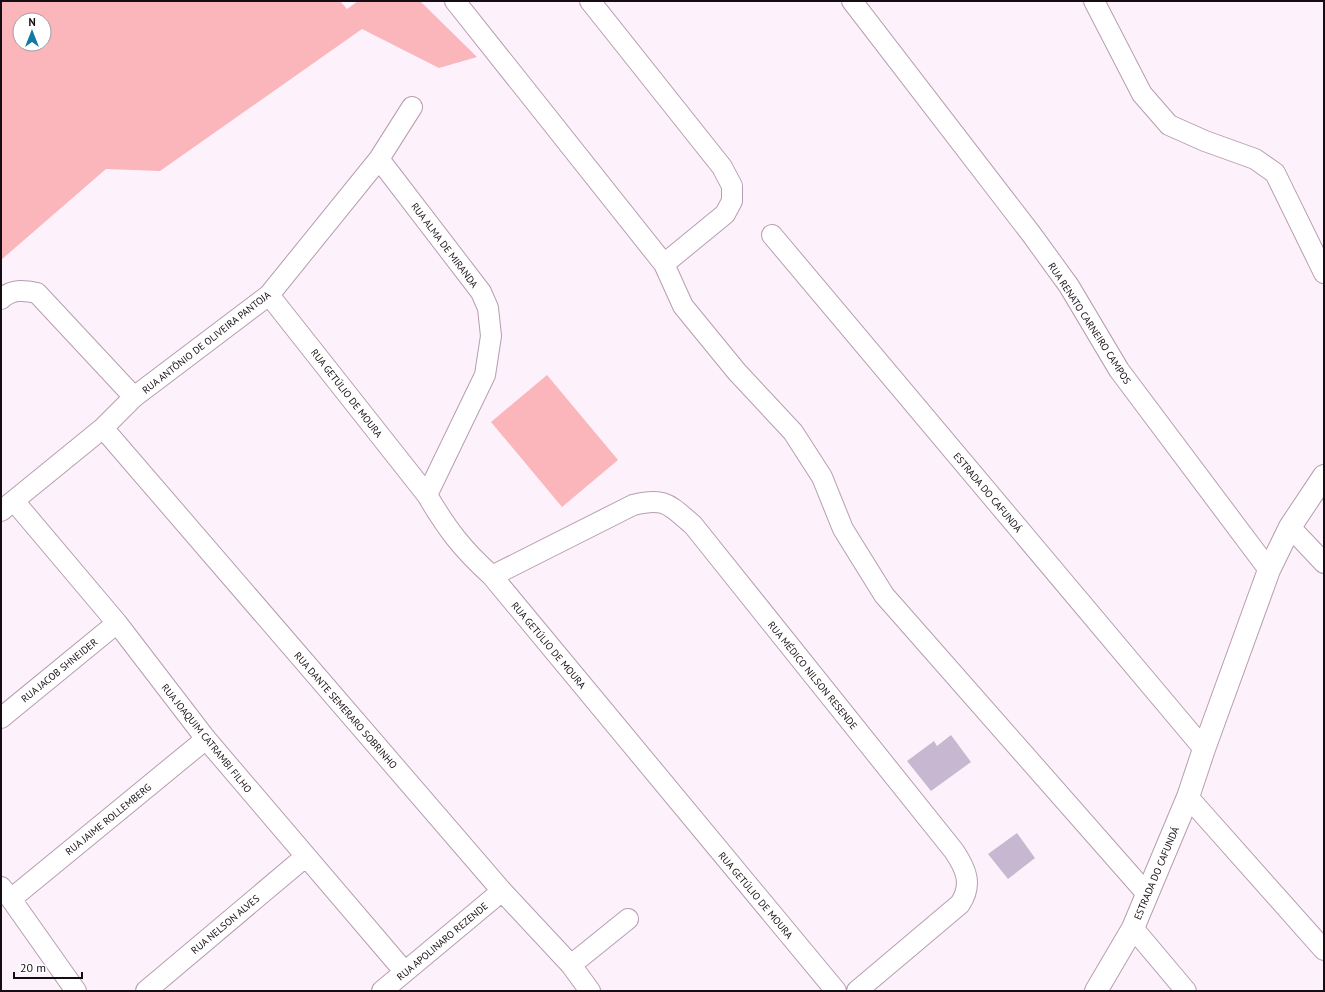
<svg xmlns="http://www.w3.org/2000/svg" width="1325" height="992" viewBox="0 0 1325 992" font-family="'PT Sans',sans-serif">
  <rect width="100%" height="100%" fill="#fdf2fb"/>
  <!-- green -->
  <path fill="#fab6bb" fill-rule="evenodd" d="M1,1h339l7,8 11,-8h62l57,56 -38,11 -77,-39 -202,142 -54,-2 -105,91zM20,20h24v24h-24z
    M547,375l71,85 -56,47 -71,-85z"/>
  <!-- building -->
  <path fill="#c8b7d1" d="M951,735l20,27 -40,29 -24,-30 27,-20 3,5z
    M1017,833l18,25 -27,21 -20,-25z"/>
  <g fill="none" stroke-linecap="round" stroke-linejoin="round">
    <!-- minor casing -->
    <g stroke="#b79db1" stroke-width="22">
      <path id="minor" d="M455,1l209,263 19,42 54,66 56,60 29,45 21,52 41,66 263,299
        M590,1l132,166 10,19v15l-7,13 -61,50
        M852,1l180,234 37,51 50,84 150,200
        M1094,1l48,93 27,31 36,16 50,18 20,14 49,100
        M379,159l102,133 7,16 3,28 -6,39 -58,120
        M772,235l432,514
        M269,295l158,200c20,34 35,54 65,81l344,415
        M1,299c11,-10 22,-9 36,-6l97,104
        M103,428l399,463 69,74 19,26
        M14,501l103,122 89,116 198,232
        M1,511l102,-83 31,-31 135,-102 110,-136 33,-52
        M1290,527l34,36
        M492,576l141,-71c33,-8 36,0 60,20l261,326c12,18 19,33 6,53l-103,87
        M1,718l116,-95
        M1188,797l136,153
        M1,887l10,12 65,92
        M11,899l195,-160
        M1133,928l53,63
        M571,965l57,-46
        M146,991l159,-134
        M382,991l120,-100"/>
    </g>
    <!-- tertiary casing -->
    <g stroke="#b79db1" stroke-width="24">
      <path id="tertiary" d="M1096,991l37,-63 55,-131 16,-48 65,-179 21,-43 34,-51"/>
    </g>
    <!-- minor -->
    <use href="#minor" stroke="#fff" stroke-width="20"/>
    <!-- tertiary -->
    <use href="#tertiary" stroke="#fff" stroke-width="22"/>
  </g>
  <g text-anchor="middle" stroke-width="3" stroke-linejoin="round" paint-order="stroke">
    <!-- street labels -->
    <g font-size="10" fill="#160d14" stroke="#fff">
      <text transform="translate(445 245) rotate(53)" y="4">RUA ALMA DE MIRANDA</text>
      <text transform="translate(1090 323) rotate(57)" y="4">RUA RENATO CARNEIRO CAMPOS</text>
      <text transform="translate(206 342) rotate(-38)" y="4">RUA ANTÔNIO DE OLIVEIRA PANTOJA</text>
      <text transform="translate(347 393) rotate(52)" y="4">RUA GETÚLIO DE MOURA</text>
      <text transform="translate(988 492) rotate(50)" y="4">ESTRADA DO CAFUNDÁ</text>
      <text transform="translate(549 645) rotate(50)" y="4">RUA GETÚLIO DE MOURA</text>
      <text transform="translate(59 670) rotate(-39)" y="4">RUA JACOB SHNEIDER</text>
      <text transform="translate(813 675) rotate(51)" y="4">RUA MÉDICO NILSON RESENDE</text>
      <text transform="translate(346 710) rotate(49)" y="4">RUA DANTE SEMERARO SOBRINHO</text>
      <text transform="translate(207 738) rotate(51)" y="4">RUA JOAQUIM CATRAMBI FILHO</text>
      <text transform="translate(108 819) rotate(-39)" y="4">RUA JAIME ROLLEMBERG</text>
      <text transform="translate(1156 873) rotate(-67)" y="4">ESTRADA DO CAFUNDÁ</text>
      <text transform="translate(756 895) rotate(50)" y="4">RUA GETÚLIO DE MOURA</text>
      <text transform="translate(225 924) rotate(-40)" y="4">RUA NELSON ALVES</text>
      <text transform="translate(442 941) rotate(-40)" y="4">RUA APOLINARO REZENDE</text>
    </g>
  </g>
  <!-- border -->
  <rect width="1325" height="992" fill="none" stroke="#160d14" stroke-width="4"/>
  <!-- north arrow -->
  <g transform="translate(32 32)"><circle r="19" fill="#ffffff" stroke="#a29ea1"/>
  <path d="M0-3L7 15L0 10L-7 15Z" fill="#1379a4"/>
  <text y="-6" font-size="11" font-weight="bold" text-anchor="middle" fill="#160d14">N</text>
  </g>
  <!-- scale -->
  <path d="M14 972v6h68v-6" fill="none" stroke="#160d14" stroke-width="2"/>
  <text x="20" y="972" font-size="12" fill="#160d14" stroke="#ffffff" stroke-width="3" paint-order="stroke">20 m</text>
</svg>
